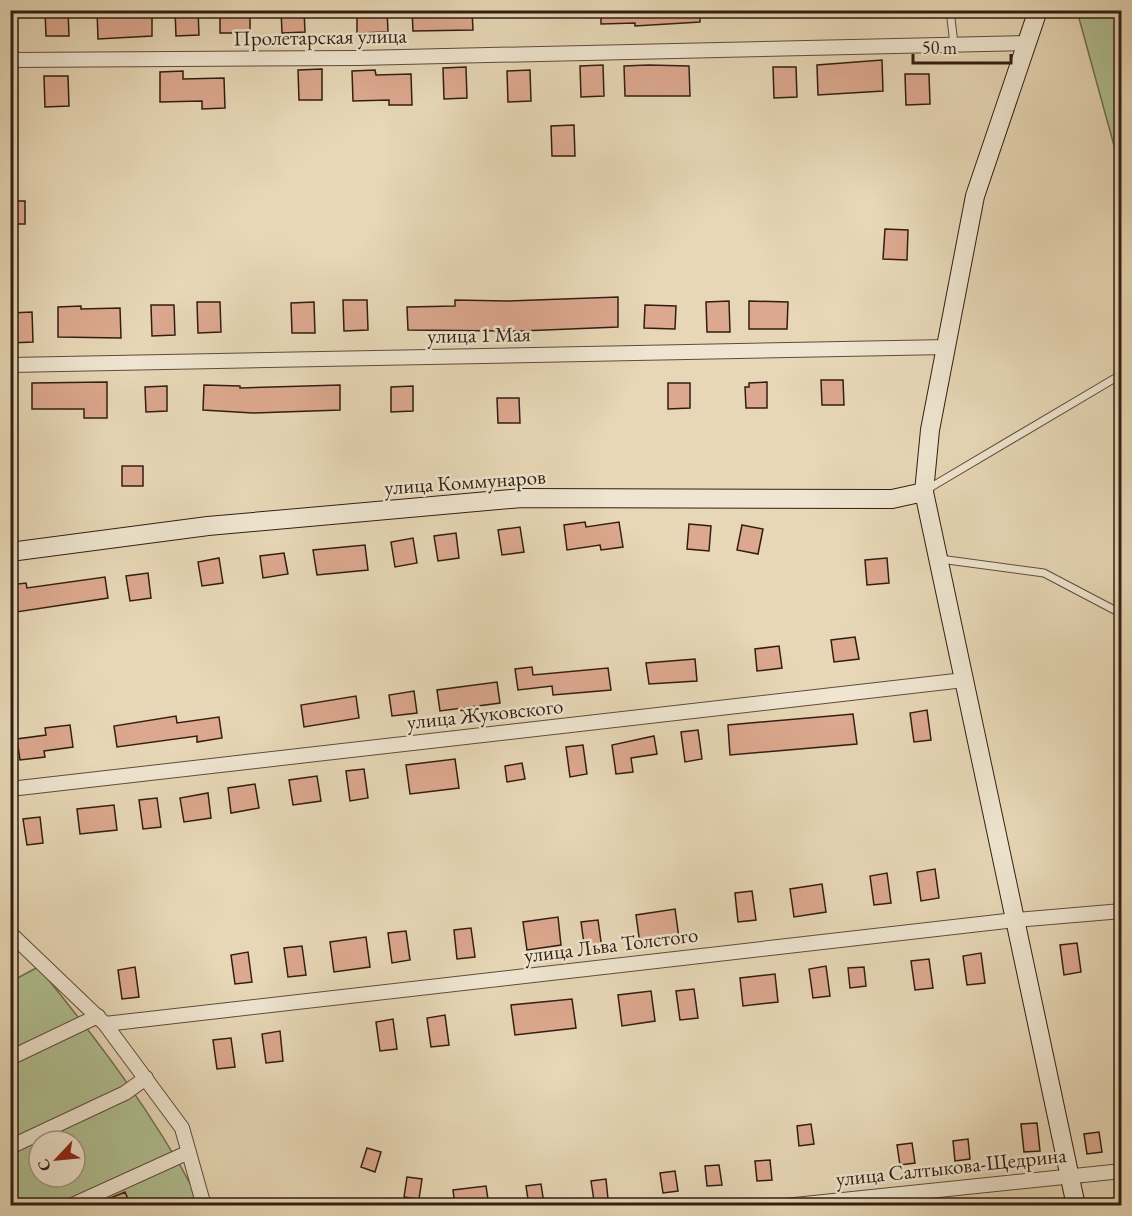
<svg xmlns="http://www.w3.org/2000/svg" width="1132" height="1216" viewBox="0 0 1132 1216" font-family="'EB Garamond',serif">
  <rect width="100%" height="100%" fill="#e7d7b6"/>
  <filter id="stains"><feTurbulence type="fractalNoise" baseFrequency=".00333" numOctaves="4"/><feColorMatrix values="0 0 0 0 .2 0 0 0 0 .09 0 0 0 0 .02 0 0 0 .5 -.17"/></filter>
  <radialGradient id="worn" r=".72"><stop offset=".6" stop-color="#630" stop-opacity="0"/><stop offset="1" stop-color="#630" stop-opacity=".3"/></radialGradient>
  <!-- green -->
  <path fill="#b0bf92" stroke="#716e52" stroke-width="1.5" fill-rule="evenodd" d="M1077,11h44v160z
    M38,967c59,72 115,146 159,229l-12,9h-174l-1,-223zM39,1141h36v36h-36z"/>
  <!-- building -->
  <path fill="#dca88f" stroke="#321e11" stroke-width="1.5" d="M45,10h23l1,26h-23z
    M97,10h55v26l-54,3z
    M175,10h23l1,25 -23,1z
    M220,10h30v23h-30z
    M281,10h23l1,22 -23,1z
    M357,10h30l1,22 -31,1z
    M412,10h60l1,20 -60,1z
    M601,10h99v12l-65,4v-3l-34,1z
    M882,60l1,31 -65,4 -1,-30z
    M603,65l1,31 -23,1 -1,-31z
    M648,65l41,1 1,30h-65l-1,-30z
    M466,67l1,31 -23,1 -1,-31z
    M773,67h23l1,30 -23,1z
    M322,69v31h-23l-1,-30z
    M375,70l1,5 35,-1 1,31h-23v-5l-36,1 -1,-30z
    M530,70l1,31 -23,1 -1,-31z
    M183,71v8l41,-1 1,30 -23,1v-8l-42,1v-30z
    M905,74h24l1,30 -24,1z
    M44,76h24l1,30 -24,1z
    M574,125l1,31h-23l-1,-30z
    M10,201h15v23h-15z
    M885,229l23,1 -1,30 -24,-1z
    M618,297v30l-97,4 -113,-1 -1,-23 48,-1v-6l52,1z
    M343,300h24l1,30 -24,1z
    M729,301l1,31h-23l-1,-30z
    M749,301l39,1 -1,27h-38z
    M197,302h23l1,30 -23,1z
    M314,302l1,31h-23l-1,-30z
    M151,305h23l1,30 -23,1z
    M645,305l31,1 -1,23 -31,-1z
    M81,306v3l39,-1 1,30 -63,-1v-30z
    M32,312l1,30 -23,1v-30z
    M821,380h22l1,25h-22z
    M107,382v36h-23v-9h-52v-26z
    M767,382v26h-21l-1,-21h4v-4z
    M668,383h22v25l-22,1z
    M204,385l36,1v2l100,-3v25l-87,3 -50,-3z
    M167,386v25l-21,1 -1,-25z
    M413,386v25l-22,1v-25z
    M497,398h22l1,25h-22z
    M122,466h21v20h-21z
    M585,522l1,5 33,-5 4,25 -22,3 -1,-5 -33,5 -3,-25z
    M689,524l22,2 -2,25 -22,-2z
    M742,525l21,4 -5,25 -21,-4z
    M520,527l4,25 -22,3 -4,-25z
    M456,533l3,25 -21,3 -4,-25z
    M413,538l4,25 -22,4 -4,-25z
    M365,545l3,25 -51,5 -4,-25z
    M284,553l4,21 -25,4 -3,-22z
    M219,558l4,25 -21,3 -4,-24z
    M887,558l2,25 -22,2 -2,-25z
    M148,573l3,25 -21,3 -4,-25z
    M105,577l3,21 -98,15v-28l16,-2 1,5z
    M855,637l4,22 -25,3 -3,-22z
    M779,646l3,22 -25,3 -2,-22z
    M695,659l2,22 -48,3 -3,-21z
    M532,667l1,8 75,-7 3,22 -58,5 -1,-9 -34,4 -3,-21z
    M497,682l3,21 -60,8 -3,-21z
    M414,691l3,22 -25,3 -3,-21z
    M356,696l3,22 -55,9 -3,-22z
    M927,710l4,30 -17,2 -4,-29z
    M853,714l4,30 -127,11 -2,-30z
    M176,716l1,7 42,-6 3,21 -25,4v-6l-80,11 -3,-21z
    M70,725l3,22 -29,4 1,6 -25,3 -3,-21 29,-4 -1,-7z
    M698,730l4,29 -17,3 -4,-30z
    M654,736l3,18 -26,4 2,14 -17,2 -4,-29z
    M583,745l4,29 -17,3 -4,-30z
    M455,759l4,29 -49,6 -4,-29z
    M522,763l3,16 -18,3 -2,-16z
    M364,769l4,29 -18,3 -4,-30z
    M317,776l4,25 -28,4 -4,-25z
    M255,784l4,24 -28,5 -3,-25z
    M208,793l3,25 -27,4 -4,-24z
    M157,798l4,29 -18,2 -4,-29z
    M114,805l3,25 -37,4 -3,-25z
    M40,817l3,26 -16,2 -4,-26z
    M935,869l4,29 -18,3 -4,-29z
    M887,873l4,30 -17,2 -4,-29z
    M822,884l4,28 -32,5 -4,-28z
    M752,891l4,29 -18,2 -3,-29z
    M675,909l4,29 -39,6 -4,-29z
    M558,917l3,28 -34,5 -4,-28z
    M598,920l4,29 -17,2 -4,-29z
    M471,928l4,29 -18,2 -3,-29z
    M406,931l4,29 -18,3 -4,-30z
    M366,937l4,30 -36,5 -4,-30z
    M1077,943l4,29 -17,3 -4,-30z
    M302,946l4,29 -18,2 -4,-29z
    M248,952l4,30 -17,2 -4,-29z
    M981,953l4,30 -18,2 -4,-29z
    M929,959l4,29 -18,2 -4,-29z
    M826,966l4,30 -17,2 -4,-29z
    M135,967l4,30 -17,2 -4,-29z
    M864,967l2,19 -16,2 -2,-20z
    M775,974l3,28 -35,4 -3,-28z
    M694,989l4,29 -18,2 -4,-29z
    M651,991l4,30 -33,5 -4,-31z
    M572,999l4,29 -61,7 -4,-30z
    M445,1015l4,30 -18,2 -4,-29z
    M393,1019l4,30 -17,2 -4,-29z
    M280,1031l3,30 -17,2 -4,-29z
    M231,1038l4,29 -18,2 -4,-29z
    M1037,1123l3,28 -16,1 -3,-28z
    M811,1124l3,20 -15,2 -2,-20z
    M1099,1132l3,20 -15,2 -3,-20z
    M968,1139l2,20 -15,2 -2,-20z
    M912,1143l3,20 -15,2 -3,-20z
    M367,1148l14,4 -6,20 -14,-5z
    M770,1160l2,20 -15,1 -2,-20z
    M719,1165l3,20 -15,1 -2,-20z
    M675,1171l3,20 -15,2 -3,-20z
    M407,1177l15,2 -3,20 -15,-2z
    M606,1179l2,20 -14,2 -3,-20z
    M541,1184l3,20 -15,2 -3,-20z
    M486,1186l3,20h-34l-2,-16z
    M125,1192l6,14h-37v-1z"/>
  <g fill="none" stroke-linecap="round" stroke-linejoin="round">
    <!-- lane casing -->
    <g stroke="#5f4c3a" stroke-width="9">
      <path id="lane" d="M950,10l4,34
        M926,490l196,-116
        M940,559l104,14 78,41"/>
    </g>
    <!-- street casing -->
    <g stroke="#5f4c3a" stroke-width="16">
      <path id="street" d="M10,60l348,-2 668,-15
        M10,365l937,-18
        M10,789l954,-109
        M10,933l95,91 77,104 22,78
        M105,1024l910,-104 107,-9
        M10,1058l88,-42
        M10,1147l115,-54 21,-15
        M70,1206l119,-54
        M785,1206l337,-35"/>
    </g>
    <!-- secondary casing -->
    <g stroke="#321e11" stroke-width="20">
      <path id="secondary" d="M1038,10l-63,186 -45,234 -6,62 152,714
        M10,552l198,-26 314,-28 370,1 32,-7"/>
    </g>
    <!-- lane -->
    <use href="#lane" stroke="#efe5d0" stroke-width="7"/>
    <!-- street -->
    <use href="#street" stroke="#efe5d0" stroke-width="14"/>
    <!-- secondary -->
    <use href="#secondary" stroke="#efe5d0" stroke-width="18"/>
  </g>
  <g text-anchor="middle" stroke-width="5" stroke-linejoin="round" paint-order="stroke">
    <!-- street labels -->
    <g font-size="21" fill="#321e11" stroke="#efe5d0">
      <text transform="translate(320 37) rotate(-1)" y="7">Пролетарская улица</text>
      <text transform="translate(479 335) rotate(-1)" y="7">улица 1 Мая</text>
      <text transform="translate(465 482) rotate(-4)" y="7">улица Коммунаров</text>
      <text transform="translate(485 714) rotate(-6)" y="7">улица Жуковского</text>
      <text transform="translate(611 945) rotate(-7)" y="7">улица Льва Толстого</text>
      <text transform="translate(951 1167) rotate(-6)" y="7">улица Салтыкова-Щедрина</text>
    </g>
  </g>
  <!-- margin -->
  <rect width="1132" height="1216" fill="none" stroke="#e7d7b6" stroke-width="36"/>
  <rect x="12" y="12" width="1108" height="1192" fill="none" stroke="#321e11" stroke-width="3"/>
  <rect x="18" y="18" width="1096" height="1180" fill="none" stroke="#321e11" stroke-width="1.5"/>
  <!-- north arrow -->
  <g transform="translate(57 1159) rotate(244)"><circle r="28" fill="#efe5d0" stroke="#a39584" stroke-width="1.5"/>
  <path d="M0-4.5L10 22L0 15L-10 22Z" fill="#8f2418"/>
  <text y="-9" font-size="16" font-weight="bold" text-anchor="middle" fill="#321e11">С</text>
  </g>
  <!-- scale -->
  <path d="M913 54v9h98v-9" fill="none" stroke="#321e11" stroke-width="3"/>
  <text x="922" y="54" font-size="18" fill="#321e11" stroke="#efe5d0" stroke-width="4.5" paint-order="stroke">50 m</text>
  <rect width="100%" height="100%" filter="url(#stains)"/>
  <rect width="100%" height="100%" fill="url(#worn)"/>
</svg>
